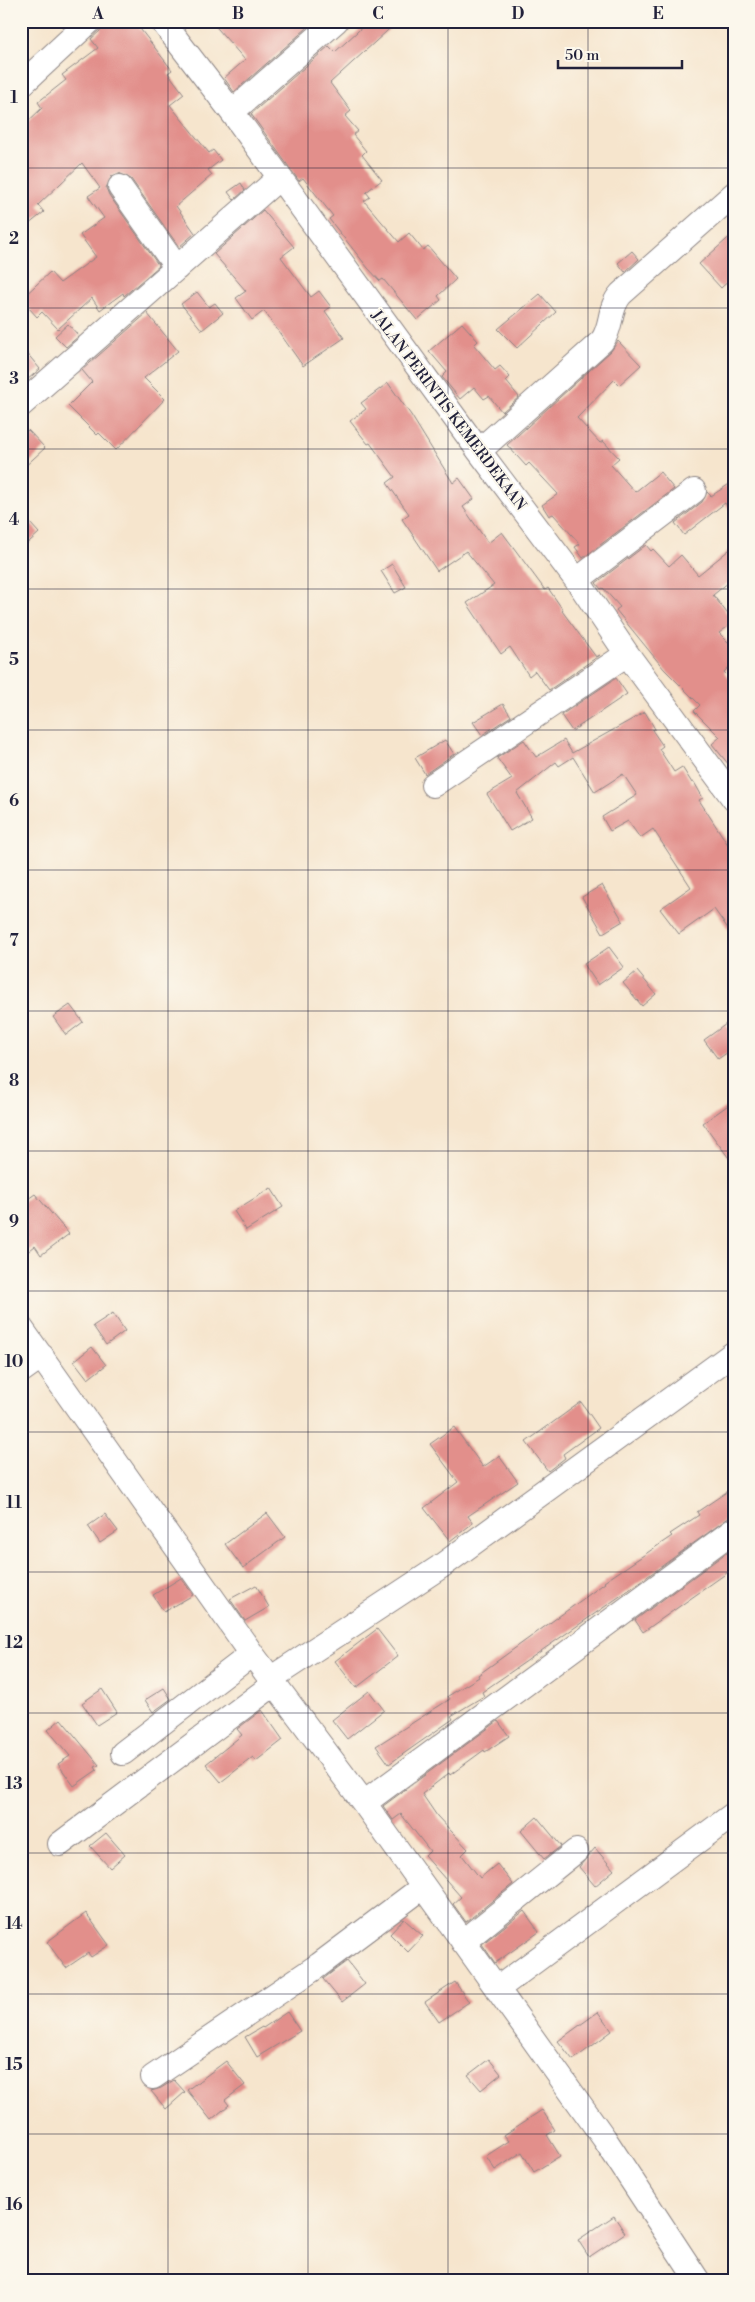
<svg xmlns="http://www.w3.org/2000/svg" width="755" height="2302" viewBox="0 0 755 2302" font-family="'Libre Bodoni',serif">
  <rect width="100%" height="100%" fill="#fbf7ec"/>
  <filter id="ink" filterUnits="userSpaceOnUse"><feTurbulence type="fractalNoise" baseFrequency=".02" numOctaves="2"/><feDisplacementMap in="SourceGraphic" scale="10" xChannelSelector="R" yChannelSelector="G"/><feConvolveMatrix kernelMatrix="1 2 1 2 8 2 1 2 1" color-interpolation-filters="sRGB"/></filter>
  <filter id="wash" filterUnits="userSpaceOnUse"><feTurbulence type="fractalNoise" baseFrequency=".0096" numOctaves="4" result="noise"/><feDisplacementMap in="SourceGraphic" scale="20" xChannelSelector="R" yChannelSelector="G"/><feGaussianBlur stdDeviation="1.12" result="paint"/><feColorMatrix in="noise" values="0 0 0 0 0 0 0 0 0 0 0 0 0 0 0 0 0 1.4 0 .05"/><feComposite in="paint" operator="in"/></filter>
  <g filter="url(#wash)">
    <rect width="100%" height="100%" fill="#f6e5cd"/>
    <g id="blocks">
      <!-- building -->
      <path fill="#e28f8b" d="M103,21h31l38,49 -4,3 16,21 -14,11 39,48 4,-3 8,10 -13,10 4,5 -36,31 19,27 -16,14 -48,-68 -12,-6 -7,3 -6,12 3,7 50,71 -35,30 -1,-3 -23,17 -8,-12 -34,31 -16,-17 -5,5 -16,-18 29,-27 10,11 36,-26 -16,-22 24,-17 -16,-22 12,-8 -18,-25 -44,42 6,7 -16,13 -7,-8v-89l21,-20 -4,-6 28,-22 -4,-5 36,-27 -7,-9 9,-8z
        M211,21h104l-81,71 -10,-14 21,-18z
        M369,21h29l-68,62 21,28 -6,5 13,15 -5,4 13,16 -4,4 20,25 -16,12 4,5 -6,4 35,41 10,-9 14,17 5,-4 28,33 -18,17 3,4 -24,20 -34,-41 -3,2 -12,-13 -39,-49 4,-3 -30,-38 -4,3 -48,-67 78,-68 6,6z
        M241,183l4,7 -11,10 -6,-8z
        M263,210l31,37 -13,10 30,40 8,-6 12,16 -6,4 19,27 -41,28 -39,-55 -12,9 -16,-22 10,-7 -32,-37z
        M734,233v43l-13,12 -22,-24z
        M632,251l7,8 -14,13 -7,-9z
        M197,292l12,15 6,-4 8,10 -21,17 -21,-26z
        M540,294l16,18 -39,36 -19,-19z
        M147,313l31,38 -34,27 21,21 -49,51 -17,-17 -2,2 -29,-29 24,-24 -10,-12z
        M462,323l16,18 -4,4 21,25 5,-4 10,11 -4,4 13,16 -17,15 -13,-16 -5,3 -10,-12 -14,12 -18,-22 5,-5 -18,-21z
        M68,324l11,12 -13,11 -11,-11z
        M618,341l23,24 -22,20 -5,-5 -37,38 23,25 3,-2 16,17 -8,7 24,27 25,-20 14,17 -91,69 -8,-11 5,-3 -27,-30 -4,2 -7,-11 16,-11 -29,-31 -3,3 -19,-21 104,-94z
        M21,346l19,23 -19,16z
        M388,383l23,32 42,68 6,-5 15,21 -11,8 25,36 14,-11 43,58 3,-2 15,22 -1,1 34,46 4,-2 -51,35 -14,-19 -6,5 -19,-29 -9,7 -34,-51 27,-18 -28,-34 -29,20 -35,-52 7,-5 -22,-31 8,-6 -25,-34 -2,1 -18,-23 16,-12 -5,-6z
        M28,430l17,18 -24,22v-34z
        M734,481v35l-9,-13 -41,32 -9,-12 27,-21 5,-10 4,4z
        M21,513l18,20 -18,16z
        M646,545l5,6 2,-2 16,17 12,-11 17,20 36,-29v32l-21,17 21,27 -15,11 15,15v14l-10,10 10,10v89l-22,-27 8,-7 -26,-26 6,-6 -36,-36 -48,-59 4,-3 -17,-19 -2,1 -5,-6z
        M392,564l14,23 -11,6 -14,-22z
        M616,678l11,16 -55,37 -11,-16z
        M503,704l8,12 -29,19 -9,-13z
        M645,712l10,17 -3,1 11,16 -4,3 15,23 8,-5 10,16 2,-1 9,16 -4,2 35,54v83l-20,-28 -35,25 -19,-25 31,-22 -38,-58 -13,9 -12,-17 -18,10 -8,-14 35,-22 -14,-21 -28,18 -22,-35 -14,9 -3,-4 -39,31 15,25 -22,13 -23,-37 25,-15 -15,-21 27,-18 12,17 28,-17 8,13z
        M445,740l9,14 -29,20 -10,-16z
        M602,885l21,36 -20,12 -21,-36z
        M609,947l15,20 -26,18 -14,-21z
        M637,971l19,23 -14,12 -19,-23z
        M70,1005l13,17 -17,13 -13,-18z
        M726,1024l8,11v13l-16,11 -14,-19z
        M734,1101v64l-31,-42z
        M271,1188l12,19 -37,23 -12,-19z
        M35,1194l34,40 -28,21 -6,-9 -14,11v-53z
        M113,1313l12,18 -19,14 -13,-19z
        M92,1347l14,18 -18,14 -14,-18z
        M581,1402l18,26 -36,26 2,4 -17,13 -22,-29z
        M454,1427l29,40 16,-11 19,26 -50,34 5,7 -23,18 -26,-33 34,-26 -28,-38z
        M734,1487v27l-108,78 -144,100 2,4 -33,20 2,3 -64,45 -13,-18 74,-47 -2,-3 31,-19 -1,-2 127,-92 -1,-1 68,-46 -2,-2 29,-19 -2,-3z
        M267,1513l18,24 -42,31 -18,-24z
        M105,1514l13,17 -18,12 -12,-17z
        M734,1547v21l-91,64 -8,-12z
        M181,1578l12,17 -29,17 -11,-17z
        M256,1585l13,22 -24,14 -15,-22z
        M377,1629l21,27 -42,32 -21,-27z
        M164,1688l7,11 -18,13 -8,-12z
        M102,1689l15,23 -20,13 -15,-22z
        M369,1691l15,19 -37,29 -15,-19z
        M262,1710l21,30 -27,21 -3,-4 -32,25 -15,-18 36,-29 -5,-6z
        M61,1719l38,46 -4,2 2,3 -23,16 -16,-22 12,-8 -22,-26z
        M498,1721l11,15 -24,16 -1,-2 -34,25 -1,-2 -27,21 15,22 31,33 -6,6 18,23 17,-14 16,20 -47,38 -13,-18 8,-7 -36,-41 5,-5 -29,-37 -8,6 -10,-14z
        M537,1817l24,29 -17,13 -23,-28z
        M106,1833l19,22 -15,13 -20,-22z
        M595,1848l19,22 -19,16 -16,-19z
        M524,1911l15,21 -44,31 -13,-19z
        M86,1913l23,32 -18,12 -3,-4 -22,15 -19,-26z
        M404,1919l19,17 -15,16 -18,-18z
        M347,1961l18,23 -23,18 -19,-23z
        M455,1982l14,20 -30,20 -14,-20z
        M287,2012l13,19 -43,26 -12,-20 17,-10 1,1z
        M598,2012l14,19 -39,29 -15,-19z
        M489,2059l12,15 -20,16 -13,-15z
        M226,2061l19,24 -20,15 4,5 -18,15 -24,-30z
        M174,2080l11,12 -19,17 -15,-18 10,-3z
        M542,2110l13,20 -8,5 13,21 -26,16 -12,-20 -27,18 -9,-14 23,-15 -5,-6z
        M614,2216l11,17 -36,24 -11,-17z"/>
    </g>
  </g>
  <g filter="url(#ink)">
    <use href="#blocks" fill-opacity="0" stroke="#8c8484" stroke-width="1"/>
    <g fill="none" stroke-linecap="round" stroke-linejoin="round">
      <!-- minor casing -->
      <g stroke="#8c8484" stroke-width="26">
        <path id="minor" d="M162,21l70,91 247,339 102,135 46,68 107,145
          M21,85l69,-64
          M232,112l104,-91
          M120,187l57,81
          M21,405l258,-227
          M479,451l123,-110c11,-15 6,-33 19,-47l113,-100
          M577,580l117,-89
          M433,785l194,-131
          M21,1328l231,326 112,149 240,335 94,143
          M21,1371l21,-15
          M270,1679l170,-112 294,-214
          M123,1753l129,-99
          M364,1803l370,-273
          M60,1844l214,-160
          M463,1942l113,-91
          M497,1989l237,-175
          M153,2077l166,-112 104,-78"/>
      </g>
      <!-- minor -->
      <use href="#minor" stroke="#fff" stroke-width="24"/>
    </g>
  </g>
  <!-- grid -->
  <path fill="none" stroke="#22223b" stroke-width="1" stroke-opacity="0.55" d="M168,21v2260M308,21v2260M448,21v2260M588,21v2260M21,168h713M21,308h713M21,449h713M21,589h713M21,730h713M21,870h713M21,1011h713M21,1151h713M21,1291h713M21,1432h713M21,1572h713M21,1713h713M21,1853h713M21,1994h713M21,2134h713"/>
  <g text-anchor="middle" stroke-width="4.5" stroke-linejoin="round" paint-order="stroke">
    <!-- street labels -->
    <g font-size="15" fill="#22223b" stroke="#fbf7ec">
      <text transform="translate(449 410) rotate(53)" y="5">JALAN PERINTIS KEMERDEKAAN</text>
    </g>
  </g>
  <!-- margin -->
  <rect width="755" height="2302" fill="none" stroke="#fbf7ec" stroke-width="55"/>
  <!-- scale -->
  <path d="M558 60v8h124v-8" fill="none" stroke="#22223b" stroke-width="2.5"/>
  <text x="565" y="60" font-size="15" fill="#22223b" stroke="#fbf7ec" stroke-width="4" paint-order="stroke">50 m</text>
  <rect x="28" y="28" width="700" height="2246" fill="none" stroke="#22223b" stroke-width="2"/>
  <g font-size="16" text-anchor="middle" font-weight="bold" fill="#22223b">
    <text x="98" y="19">A</text>
    <text x="238" y="19">B</text>
    <text x="378" y="19">C</text>
    <text x="518" y="19">D</text>
    <text x="658" y="19">E</text>
    <text x="14" y="103">1</text>
    <text x="14" y="244">2</text>
    <text x="14" y="384">3</text>
    <text x="14" y="525">4</text>
    <text x="14" y="665">5</text>
    <text x="14" y="806">6</text>
    <text x="14" y="946">7</text>
    <text x="14" y="1086">8</text>
    <text x="14" y="1227">9</text>
    <text x="14" y="1367">10</text>
    <text x="14" y="1508">11</text>
    <text x="14" y="1648">12</text>
    <text x="14" y="1789">13</text>
    <text x="14" y="1929">14</text>
    <text x="14" y="2070">15</text>
    <text x="14" y="2210">16</text>
  </g>
</svg>
